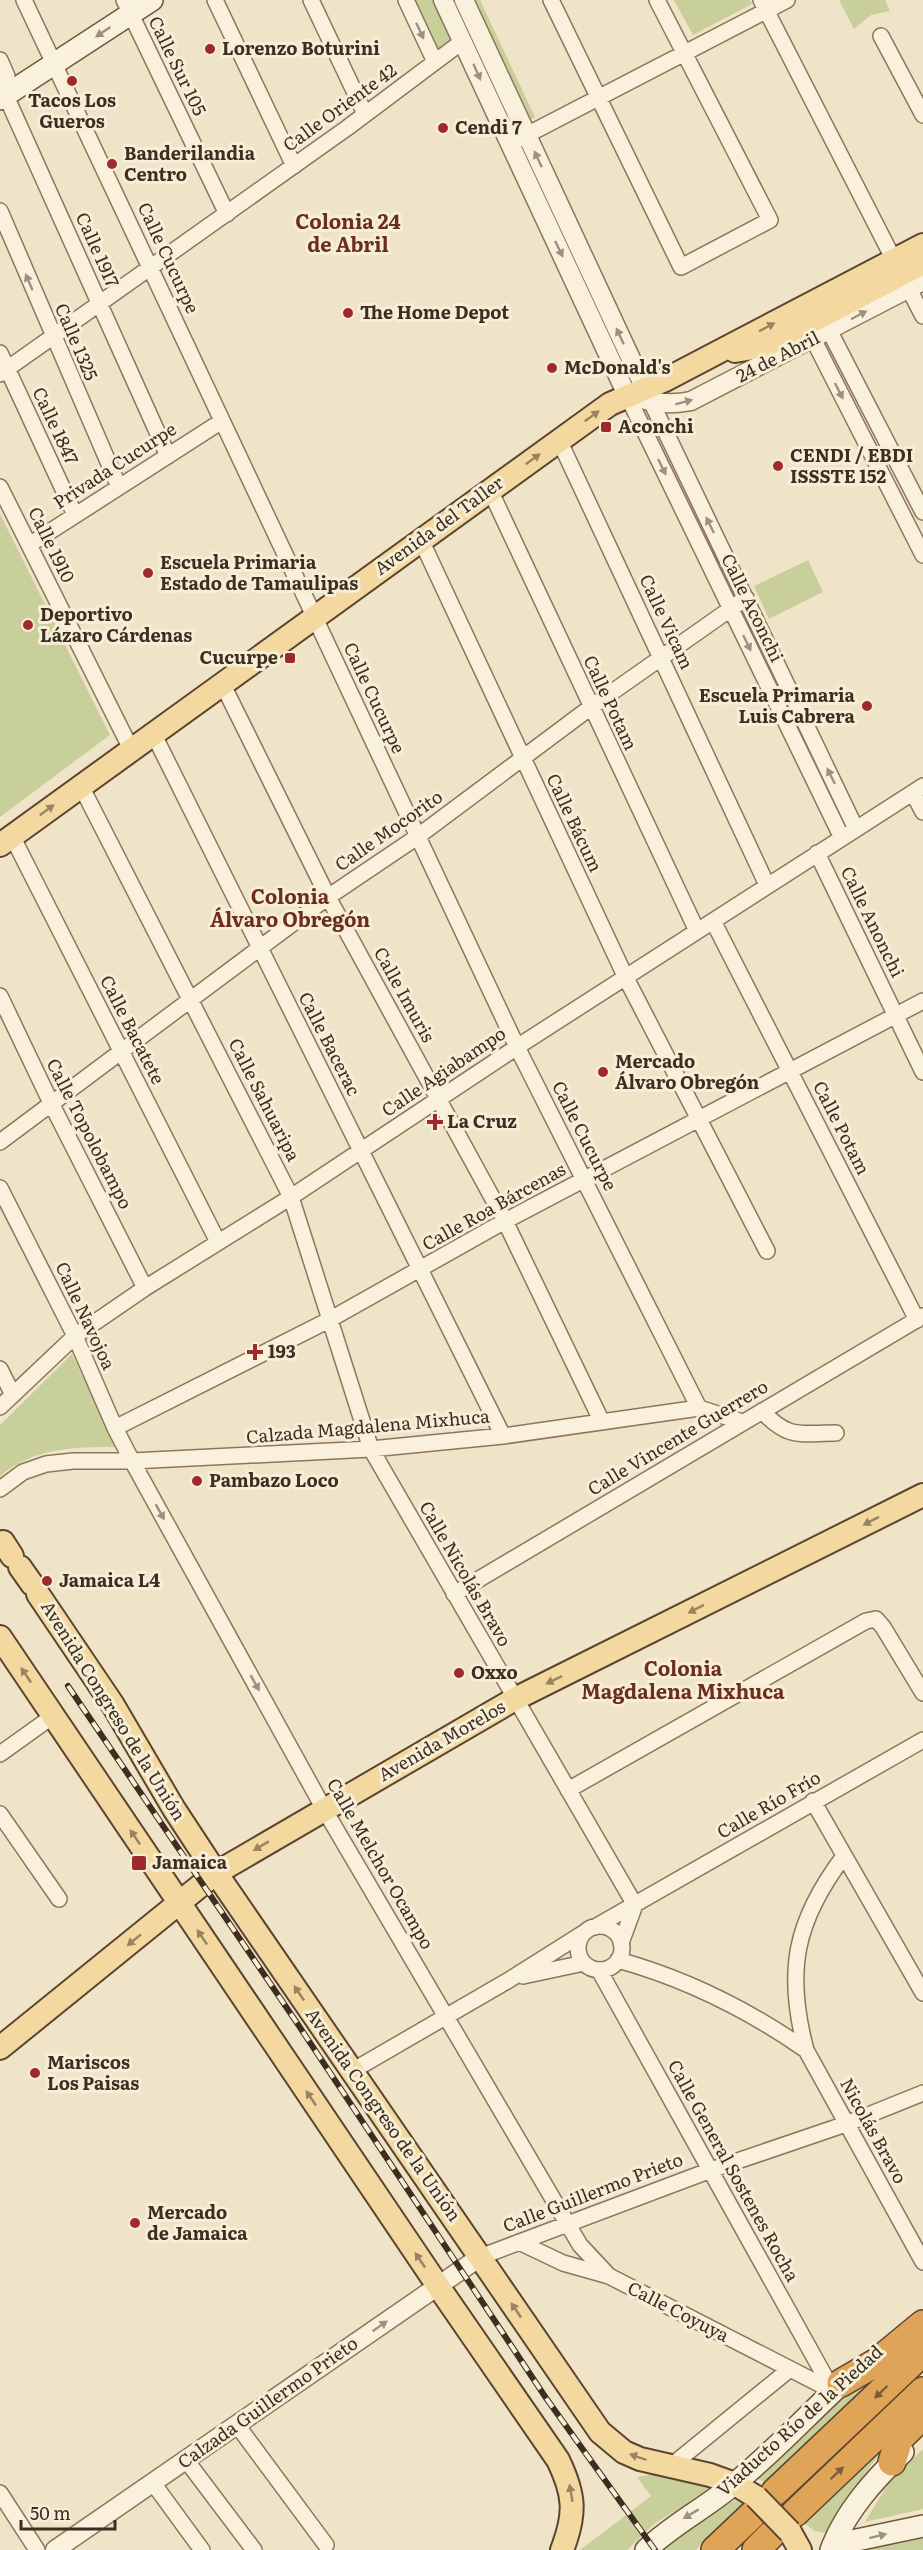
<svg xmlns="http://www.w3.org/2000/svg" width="923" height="2550" viewBox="0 0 923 2550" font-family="Literata,serif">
  <rect width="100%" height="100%" fill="#f0e4c8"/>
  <!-- green -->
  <path fill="#c9cf9b" d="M414,0h23l18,40 -17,12z
    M470,0h10l55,117 -10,6z
    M674,0h76l2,4 -59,31z
    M839,0h46l5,11 -19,4 -17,14z
    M0,514l110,221 -110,82z
    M808,560l15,32 -54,27 -15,-33z
    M72,1354l44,93c-42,0 -83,1 -116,29v-51z
    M917,2343l-150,142 -11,-8 76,-71z
    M914,2414c-33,38 -65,75 -86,120l-13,-3 -14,-10z
    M923,2449v60l-58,13 23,-38z
    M655,2474l54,10 2,5 -57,35 -27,26h-47l71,-54 -14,-19z
    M735,2500l8,4 -47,46h-39l42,-30z
    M923,2536v14h-61z"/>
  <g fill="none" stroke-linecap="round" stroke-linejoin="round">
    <!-- minor casing -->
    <g stroke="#8d765c" stroke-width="18">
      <path id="minor" d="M24,0l493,1047 182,361
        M124,0l103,214
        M215,0l79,166
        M311,0l54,114
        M406,0l29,62
        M551,0l130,267 89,-47 -113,-220
        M761,0l133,260
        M881,36l42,79
        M0,60l7,16 -1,20 162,360
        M517,140l270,-140
        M0,211l119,276
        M909,289l14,27
        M829,330l94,182
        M813,339l110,216
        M0,353l75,162
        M0,374l347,-246 116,-87
        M647,393l209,436
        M627,395l215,443
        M559,440l208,445
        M0,487l131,262
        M490,490l207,441
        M421,540l205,438 141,273
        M29,545l193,-124
        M222,683l106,214 177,324 97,201
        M153,733l350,703
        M81,786l210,411 80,252 264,456
        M913,793l10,19
        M12,836l206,406
        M817,853l106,219
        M713,921l204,399
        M0,996l51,107 94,185
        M0,1142l328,-245 89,-60 174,-130 155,-109
        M0,1188l75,148 40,92 17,33 192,348 256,436 29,31
        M0,1369l13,26
        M0,1407l75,-71 70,-48 146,-91 226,-150 406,-261
        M762,1411c27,29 38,22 74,22
        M115,1428l214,-108 176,-99 418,-220
        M0,1489l23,-17 23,-8 27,-3h59l239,-12 132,-13 196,-28 43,14
        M454,1594l469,-278
        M0,1754l53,-38
        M568,1790l298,-169 10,-2 7,8 40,66
        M813,1801l110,192
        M0,1814l59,85
        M844,1856c-49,65 -59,115 -38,194l117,212
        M578 1948a22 22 0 1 1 44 0a22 22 0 1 1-44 0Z
        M595,1927l328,-187
        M621,1943l14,-38
        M618,1960c69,19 129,49 188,90
        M599,1970l234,421
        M523,1976l61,-13
        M352,2071l157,-91 76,-48
        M519,2242l44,21 46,13 224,115
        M480,2257l231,-87 135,-46 77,-31
        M237,2425l89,120
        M186,2460l68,90
        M671,2466l119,-97
        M153,2483l49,67
        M0,2493l37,57"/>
    </g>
    <!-- tertiary casing -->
    <g stroke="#8d765c" stroke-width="21">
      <path id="tertiary" d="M443,0l184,395c23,7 41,11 64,6l232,-120
        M464,0l181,389
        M55,2550l425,-293"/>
    </g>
    <!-- secondary casing -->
    <g stroke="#6f573f" stroke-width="24">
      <path id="secondary" d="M0,99l152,-99
        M833,2545l90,-19
        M646,2550c27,-26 60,-42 88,-66 42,-34 78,-74 118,-110
        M831,2550c14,-38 43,-70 72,-98"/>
    </g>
    <!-- primary casing -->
    <g stroke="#5b4430" stroke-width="26">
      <path id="primary" d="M735,351l30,-5 158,-83
        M0,845l610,-441 55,-24 258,-135
        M3,1542l9,14
        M20,1567l12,17
        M38,1594l75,111 61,104 42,64 384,559 24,20 16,7 70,16 25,9 21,13
        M0,1637l438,649 120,174c17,35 18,54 4,90
        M0,2048l216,-175 299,-174 408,-204
        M790,2532l10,18"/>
    </g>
    <!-- motorway casing -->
    <g stroke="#5b4430" stroke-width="30">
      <path id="motorway" d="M841,2383l36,-21 46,-38
        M892,2462l7,-23 24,-24
        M775,2492l148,-140
        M795,2513l128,-122
        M715,2550l37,-35
        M756,2550l15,-15"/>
    </g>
    <!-- minor -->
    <use href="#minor" stroke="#faf1dc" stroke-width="15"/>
    <!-- tertiary -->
    <use href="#tertiary" stroke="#faf1dc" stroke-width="18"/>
    <!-- secondary -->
    <use href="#secondary" stroke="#faf1dc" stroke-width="21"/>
    <!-- primary -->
    <use href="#primary" stroke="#f3d9a0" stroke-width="22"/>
    <!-- motorway -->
    <use href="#motorway" stroke="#e0a458" stroke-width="27"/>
    <!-- rail casing -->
    <g stroke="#3d2e20" stroke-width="6">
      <path id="rail" d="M68,1686l227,334 251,378 109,152"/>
    </g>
    <!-- rail -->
    <use href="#rail" stroke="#f7eed8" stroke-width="4" stroke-dasharray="11" stroke-linecap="butt"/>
    <!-- primary-bridge casing -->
    <g stroke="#5b4430" stroke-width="26" stroke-linecap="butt">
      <path id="primary-bridge" d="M756,2497l34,35"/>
    </g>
    <!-- primary-bridge -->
    <use href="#primary-bridge" stroke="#f3d9a0" stroke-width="22"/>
  </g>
  <!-- one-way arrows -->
  <defs><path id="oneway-solid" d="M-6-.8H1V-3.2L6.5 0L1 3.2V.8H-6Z" transform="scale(1.5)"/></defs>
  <g fill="#9c907e">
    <use href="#oneway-solid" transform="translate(420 31) rotate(65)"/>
    <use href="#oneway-solid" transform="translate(103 32) rotate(146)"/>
    <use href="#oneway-solid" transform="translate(477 72) rotate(66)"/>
    <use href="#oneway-solid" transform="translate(538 159) rotate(-115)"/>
    <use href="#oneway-solid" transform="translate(559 249) rotate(64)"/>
    <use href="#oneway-solid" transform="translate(29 282) rotate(-113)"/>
    <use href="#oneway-solid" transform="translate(859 315) rotate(-28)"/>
    <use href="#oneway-solid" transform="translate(620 336) rotate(-115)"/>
    <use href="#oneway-solid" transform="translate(839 391) rotate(63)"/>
    <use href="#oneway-solid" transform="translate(684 402) rotate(-15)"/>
    <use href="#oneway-solid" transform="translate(662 467) rotate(64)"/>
    <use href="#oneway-solid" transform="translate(710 525) rotate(-116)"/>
    <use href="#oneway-solid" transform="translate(747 643) rotate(64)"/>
    <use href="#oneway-solid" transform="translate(831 776) rotate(-116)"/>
    <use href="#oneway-solid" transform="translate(160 1512) rotate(61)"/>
    <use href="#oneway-solid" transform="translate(255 1683) rotate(61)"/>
    <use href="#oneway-solid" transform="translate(380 2326) rotate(-35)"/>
    <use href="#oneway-solid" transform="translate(691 2514) rotate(149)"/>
    <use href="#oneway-solid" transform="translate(878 2536) rotate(-14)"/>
  </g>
  <g fill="#988460">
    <use href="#oneway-solid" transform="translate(767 327) rotate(-28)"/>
    <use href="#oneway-solid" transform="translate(592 416) rotate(-36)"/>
    <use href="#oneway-solid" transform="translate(533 459) rotate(-36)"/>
    <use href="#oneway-solid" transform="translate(47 810) rotate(-36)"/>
    <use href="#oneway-solid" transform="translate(871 1521) rotate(153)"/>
    <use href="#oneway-solid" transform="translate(696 1609) rotate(153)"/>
    <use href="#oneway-solid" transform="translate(26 1675) rotate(-124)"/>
    <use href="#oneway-solid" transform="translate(554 1680) rotate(154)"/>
    <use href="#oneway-solid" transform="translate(135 1837) rotate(-124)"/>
    <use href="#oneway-solid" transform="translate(261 1846) rotate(149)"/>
    <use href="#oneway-solid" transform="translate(202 1937) rotate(-124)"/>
    <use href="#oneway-solid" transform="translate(134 1940) rotate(141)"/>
    <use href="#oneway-solid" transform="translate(299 1993) rotate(-124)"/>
    <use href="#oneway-solid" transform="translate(311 2098) rotate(-124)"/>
    <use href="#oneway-solid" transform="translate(420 2260) rotate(-124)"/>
    <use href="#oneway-solid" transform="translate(516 2310) rotate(-124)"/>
    <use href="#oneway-solid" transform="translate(638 2457) rotate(-161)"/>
    <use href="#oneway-solid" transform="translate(571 2493) rotate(-100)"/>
  </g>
  <g fill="#7e5d36">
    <use href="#oneway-solid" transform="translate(881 2392) rotate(136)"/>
    <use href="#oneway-solid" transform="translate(837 2473) rotate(-44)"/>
  </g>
  <!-- markers -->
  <g fill="#9e2a2b" stroke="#f7eed8" stroke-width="2">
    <circle cx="210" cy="49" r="6"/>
    <circle cx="72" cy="81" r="6"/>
    <circle cx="443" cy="128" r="6"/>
    <circle cx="112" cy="164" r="6"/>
    <circle cx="348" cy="313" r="6"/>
    <circle cx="552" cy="368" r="6"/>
    <rect x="600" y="421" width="12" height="12" rx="3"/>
    <circle cx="778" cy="466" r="6"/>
    <circle cx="148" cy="573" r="6"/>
    <circle cx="28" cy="625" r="6"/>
    <rect x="284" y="652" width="12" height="12" rx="3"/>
    <circle cx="867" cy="706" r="6"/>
    <circle cx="603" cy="1072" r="6"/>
    <path d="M432 1113h6v6h6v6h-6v6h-6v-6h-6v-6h6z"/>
    <path d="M252 1343h6v6h6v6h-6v6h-6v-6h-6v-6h6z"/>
    <circle cx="197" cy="1481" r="6"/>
    <circle cx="47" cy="1581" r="6"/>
    <circle cx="459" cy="1673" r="6"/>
    <rect x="131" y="1855" width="16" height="16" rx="3"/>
    <circle cx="35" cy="2073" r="6"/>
    <circle cx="135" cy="2223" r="6"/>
  </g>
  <g text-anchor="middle" stroke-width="6" stroke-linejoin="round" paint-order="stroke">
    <!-- poi labels -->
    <g font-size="18" font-weight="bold" fill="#3d2e20" stroke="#f7eed8" text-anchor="start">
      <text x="222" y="55">Lorenzo Boturini</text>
      <text x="72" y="107" text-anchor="middle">Tacos Los<tspan x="72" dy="21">Gueros</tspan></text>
      <text x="455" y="134">Cendi 7</text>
      <text x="124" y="160">Banderilandia<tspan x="124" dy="21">Centro</tspan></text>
      <text x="360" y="319">The Home Depot</text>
      <text x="564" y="374">McDonald's</text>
      <text x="618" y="433">Aconchi</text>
      <text x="790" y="462">CENDI / EBDI<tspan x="790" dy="21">ISSSTE 152</tspan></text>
      <text x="160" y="569">Escuela Primaria<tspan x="160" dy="21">Estado de Tamaulipas</tspan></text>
      <text x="40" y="621">Deportivo<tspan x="40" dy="21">Lázaro Cárdenas</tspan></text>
      <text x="278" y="664" text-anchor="end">Cucurpe</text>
      <text x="855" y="702" text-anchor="end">Escuela Primaria<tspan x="855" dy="21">Luis Cabrera</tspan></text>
      <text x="615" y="1068">Mercado<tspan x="615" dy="21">Álvaro Obregón</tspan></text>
      <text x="447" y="1128">La Cruz</text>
      <text x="268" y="1358">193</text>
      <text x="209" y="1487">Pambazo Loco</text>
      <text x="59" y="1587">Jamaica L4</text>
      <text x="471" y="1679">Oxxo</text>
      <text x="152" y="1869">Jamaica</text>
      <text x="47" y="2069">Mariscos<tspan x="47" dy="21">Los Paisas</tspan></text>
      <text x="147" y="2219">Mercado<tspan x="147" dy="21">de Jamaica</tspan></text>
    </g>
    <!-- street labels -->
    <g font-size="18" fill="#3d2e20" stroke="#f7eed8">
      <text transform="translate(177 66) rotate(64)" y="6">Calle Sur 105</text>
      <text transform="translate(340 108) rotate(-36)" y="6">Calle Oriente 42</text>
      <text transform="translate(97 250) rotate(66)" y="6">Calle 1917</text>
      <text transform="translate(168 258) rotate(65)" y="6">Calle Cucurpe</text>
      <text transform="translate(76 342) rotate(67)" y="6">Calle 1325</text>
      <text transform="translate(778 357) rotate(-27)" y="6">24 de Abril</text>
      <text transform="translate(55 426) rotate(65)" y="6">Calle 1847</text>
      <text transform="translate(115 466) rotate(-33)" y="6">Privada Cucurpe</text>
      <text transform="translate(439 526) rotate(-36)" y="6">Avenida del Taller</text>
      <text transform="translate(51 545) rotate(64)" y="6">Calle 1910</text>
      <text transform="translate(752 608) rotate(64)" y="6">Calle Aconchi</text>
      <text transform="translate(666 622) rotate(65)" y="6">Calle Vicam</text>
      <text transform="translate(374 698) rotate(65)" y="6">Calle Cucurpe</text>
      <text transform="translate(610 703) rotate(65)" y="6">Calle Potam</text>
      <text transform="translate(574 823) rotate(65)" y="6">Calle Bácum</text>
      <text transform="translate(389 831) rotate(-35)" y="6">Calle Mocorito</text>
      <text transform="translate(872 922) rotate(64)" y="6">Calle Anonchi</text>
      <text transform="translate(404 995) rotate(61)" y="6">Calle Imuris</text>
      <text transform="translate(132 1030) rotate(63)" y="6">Calle Bacatete</text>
      <text transform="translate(329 1044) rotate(63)" y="6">Calle Bacerac</text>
      <text transform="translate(444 1072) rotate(-34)" y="6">Calle Agiabampo</text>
      <text transform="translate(264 1100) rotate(63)" y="6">Calle Sahuaripa</text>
      <text transform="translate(841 1128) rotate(63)" y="6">Calle Potam</text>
      <text transform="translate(89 1134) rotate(63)" y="6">Calle Topolobampo</text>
      <text transform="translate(584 1136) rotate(63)" y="6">Calle Cucurpe</text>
      <text transform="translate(494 1207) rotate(-29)" y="6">Calle Roa Bárcenas</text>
      <text transform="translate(85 1316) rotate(65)" y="6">Calle Navojoa</text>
      <text transform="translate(368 1427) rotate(-5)" y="6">Calzada Magdalena Mixhuca</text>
      <text transform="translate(678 1438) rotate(-31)" y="6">Calle Vincente Guerrero</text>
      <text transform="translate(465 1574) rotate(60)" y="6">Calle Nicolás Bravo</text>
      <text transform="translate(113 1711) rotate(58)" y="6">Avenida Congreso de la Unión</text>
      <text transform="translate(442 1741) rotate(-30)" y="6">Avenida Morelos</text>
      <text transform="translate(769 1805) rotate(-30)" y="6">Calle Río Frío</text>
      <text transform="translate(380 1864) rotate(60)" y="6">Calle Melchor Ocampo</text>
      <text transform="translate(383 2115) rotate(55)" y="6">Avenida Congreso de la Unión</text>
      <text transform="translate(873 2131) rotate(61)" y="6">Nicolás Bravo</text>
      <text transform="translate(733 2171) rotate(61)" y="6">Calle General Sostenes Rocha</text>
      <text transform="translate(593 2193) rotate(-21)" y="6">Calle Guillermo Prieto</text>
      <text transform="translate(678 2312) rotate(27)" y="6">Calle Coyuya</text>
      <text transform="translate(268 2403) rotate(-35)" y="6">Calzada Guillermo Prieto</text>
      <text transform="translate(800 2421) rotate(-42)" y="6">Viaducto Río de la Piedad</text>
    </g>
    <!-- neighbourhood labels -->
    <g font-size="20" font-weight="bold" fill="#6b2e1e" stroke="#f7eed8">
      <text x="348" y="229">Colonia 24<tspan x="348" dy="23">de Abril</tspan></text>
      <text x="290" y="904">Colonia<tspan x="290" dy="23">Álvaro Obregón</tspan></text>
      <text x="683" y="1676">Colonia<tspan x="683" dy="23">Magdalena Mixhuca</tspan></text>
    </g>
  </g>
  <!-- scale -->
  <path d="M21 2520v9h94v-9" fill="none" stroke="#3d2e20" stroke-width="3"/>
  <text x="30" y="2520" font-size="18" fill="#3d2e20" stroke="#f7eed8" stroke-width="4.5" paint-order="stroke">50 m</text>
</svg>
